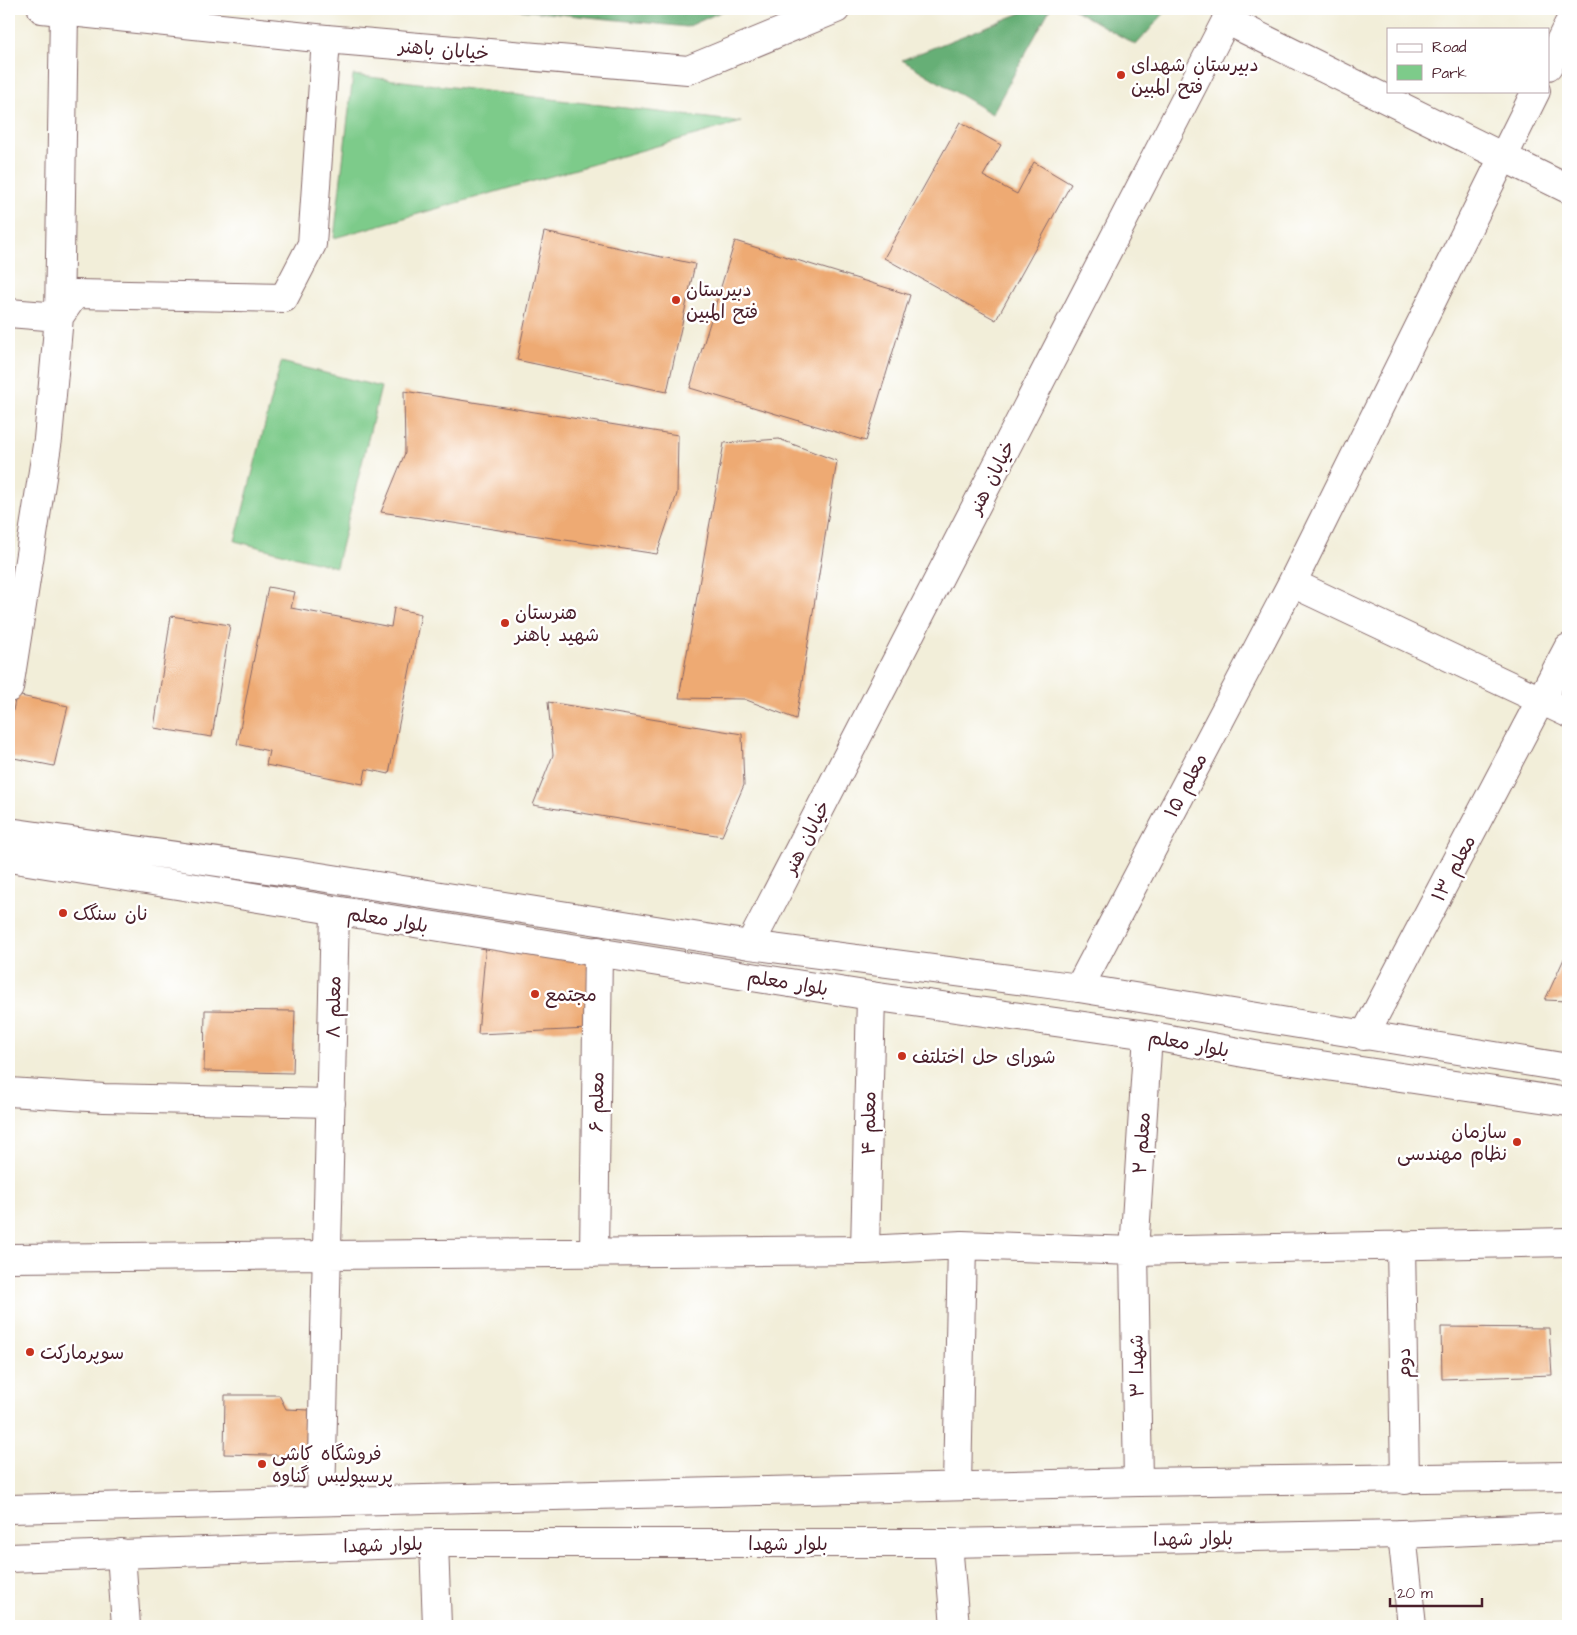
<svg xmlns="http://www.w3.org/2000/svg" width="1577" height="1635" viewBox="0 0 1577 1635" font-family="'Architects Daughter','Playpen Sans Arabic',sans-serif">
  <rect width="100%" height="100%" fill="#fff"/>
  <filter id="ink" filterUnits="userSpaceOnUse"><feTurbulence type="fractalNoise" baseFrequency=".02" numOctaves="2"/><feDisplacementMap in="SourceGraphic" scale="10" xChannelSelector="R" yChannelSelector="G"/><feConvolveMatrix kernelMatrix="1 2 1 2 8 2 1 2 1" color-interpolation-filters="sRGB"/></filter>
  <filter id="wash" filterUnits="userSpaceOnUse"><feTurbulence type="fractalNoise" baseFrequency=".0096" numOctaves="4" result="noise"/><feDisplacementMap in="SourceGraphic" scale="20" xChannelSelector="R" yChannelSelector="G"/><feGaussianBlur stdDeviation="1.12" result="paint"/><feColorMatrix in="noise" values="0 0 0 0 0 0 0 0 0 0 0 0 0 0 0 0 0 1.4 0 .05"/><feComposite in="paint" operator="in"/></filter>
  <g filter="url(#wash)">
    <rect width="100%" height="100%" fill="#f2eed9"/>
    <!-- green -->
    <path fill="#7dcb8a" stroke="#64755a" d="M353,75l388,47 -407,116z
      M281,362l100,25 -45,180 -101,-26z"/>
    <!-- forest -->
    <path fill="#66af76" stroke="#586750" d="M509,9h218l-40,18z
      M1031,9h19l-58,105 -90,-54z
      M1073,9h95l-32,36z"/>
    <g id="blocks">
      <!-- building -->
      <path fill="#eeaa73" d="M960,122l41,23 -18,31 34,18 17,-32 37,22 -75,136 -112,-62z
        M544,232l151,32 -28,128 -150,-32z
        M735,241l175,54 -44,146 -176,-53z
        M404,391l274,44 -1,59 -20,60 -276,-42 24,-59z
        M779,439l58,22 -41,258 -52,-20 -65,-1 45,-255z
        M268,587l27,5 -4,16 100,19 3,-19 27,6 -32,160 -23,-5 -3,15 -97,-19 3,-14 -32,-7z
        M171,616l59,9 -18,112 -58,-9z
        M16,695l52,11 -14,60 -45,-9v-26z
        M548,702l194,32 2,51 -22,51 -189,-31 20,-50z
        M486,943l103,16v70l-111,5z
        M1568,950v51l-23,-1z
        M205,1010l90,1 -2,62 -89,-2z
        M1441,1327l108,1 3,47 -110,4z
        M225,1395h54l7,14 23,1 -1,46 -84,-2z"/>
    </g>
  </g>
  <g filter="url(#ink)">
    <use href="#blocks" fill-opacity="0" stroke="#856768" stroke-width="1"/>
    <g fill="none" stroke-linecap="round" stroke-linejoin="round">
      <!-- street casing -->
      <g stroke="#856768" stroke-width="30">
        <path id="street" d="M1226,20l342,169
          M1548,66l20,-41
          M9,313l50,4 16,-23 209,4 28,-54 14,-205
          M1292,583l276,130
          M9,688l39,-249 11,-122 5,-305
          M1079,988l213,-405 244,-492
          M1364,1036l204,-388
          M9,1092l95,6 227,5
          M1401,1245l4,235
          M865,1250l6,-254
          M594,1253l4,-302
          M9,1258l856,-8 97,-5 172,6 434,-9
          M1138,1482l-4,-231 14,-216
          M957,1486l5,-241
          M321,1501l14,-590
          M1402,1534l10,92
          M434,1543l3,83
          M948,1543l7,83
          M121,1553l5,73"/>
      </g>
      <!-- secondary casing -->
      <g stroke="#856768" stroke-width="30">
        <path id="secondary" d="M42,9l284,30 362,31 148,-61
          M9,832l286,41 455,72 329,43 489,80
          M9,858l862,138 277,39 112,21 308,46
          M750,945l482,-936
          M9,1509l1129,-27 430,-6
          M9,1558l425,-15h514l454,-9 166,-7"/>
      </g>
      <!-- street -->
      <use href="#street" stroke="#fff" stroke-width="28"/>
      <!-- secondary -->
      <use href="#secondary" stroke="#fff" stroke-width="28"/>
    </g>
  </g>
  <!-- markers -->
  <g fill="#c8321e" stroke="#fff" stroke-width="2">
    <circle cx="1121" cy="75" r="5"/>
    <circle cx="676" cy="300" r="5"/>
    <circle cx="505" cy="623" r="5"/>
    <circle cx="63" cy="913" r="5"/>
    <circle cx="535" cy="994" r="5"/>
    <circle cx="902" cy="1056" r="5"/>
    <circle cx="1517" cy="1142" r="5"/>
    <circle cx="30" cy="1352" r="5"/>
    <circle cx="262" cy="1464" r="5"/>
  </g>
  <g text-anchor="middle" stroke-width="5" stroke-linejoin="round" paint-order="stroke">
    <!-- street labels -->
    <g font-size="19" fill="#4a1f2b" stroke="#fff">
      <text transform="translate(444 49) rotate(5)" y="7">خیابان باهنر</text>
      <text transform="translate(991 477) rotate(-63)" y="7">خیابان هنر</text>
      <text transform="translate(1185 785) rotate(-62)" y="7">معلم ۱۵</text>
      <text transform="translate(806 837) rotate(-63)" y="7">خیابان هنر</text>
      <text transform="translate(1453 868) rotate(-62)" y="7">معلم ۱۳</text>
      <text transform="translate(388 919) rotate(9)" y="7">بلوار معلم</text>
      <text transform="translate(788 982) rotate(9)" y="7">بلوار معلم</text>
      <text transform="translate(333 1007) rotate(-89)" y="7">معلم ۸</text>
      <text transform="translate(1189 1043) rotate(10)" y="7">بلوار معلم</text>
      <text transform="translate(596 1102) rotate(-89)" y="7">معلم ۶</text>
      <text transform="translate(868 1123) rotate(-89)" y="7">معلم ۴</text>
      <text transform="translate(1141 1143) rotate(-86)" y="7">معلم ۲</text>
      <text transform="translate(1403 1363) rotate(-91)" y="7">دوم</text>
      <text transform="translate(1136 1366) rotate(-91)" y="7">شهدا ۳</text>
      <text transform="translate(1193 1538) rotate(-1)" y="7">بلوار شهدا</text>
      <text x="788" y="1550">بلوار شهدا</text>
      <text transform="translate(383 1544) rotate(-2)" y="7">بلوار شهدا</text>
    </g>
    <!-- poi labels -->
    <g font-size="19" fill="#4a1f2b" stroke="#fff" text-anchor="start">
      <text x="1131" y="71">دبیرستان شهدای<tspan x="1131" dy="22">فتح المبین</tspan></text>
      <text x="686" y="296">دبیرستان<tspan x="686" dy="22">فتح المبین</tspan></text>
      <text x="515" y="619">هنرستان<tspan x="515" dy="22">شهید باهنر</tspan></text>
      <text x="73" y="920">نان سنگک</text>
      <text x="545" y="1001">مجتمع</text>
      <text x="912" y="1063">شورای حل اختلتف</text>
      <text x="1507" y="1138" text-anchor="end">سازمان<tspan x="1507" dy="22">نظام مهندسی</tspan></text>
      <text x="40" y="1359">سوپرمارکت</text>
      <text x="272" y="1460">فروشگاه کاشی<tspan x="272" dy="22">پرسپولیس گناوه</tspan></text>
    </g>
  </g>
  <!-- margin -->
  <rect width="1577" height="1635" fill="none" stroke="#fff" stroke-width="30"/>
  <!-- legend -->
  <rect x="1387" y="28" width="162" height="65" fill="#ffffff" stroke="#b7a5aa"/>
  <rect x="1397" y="44" width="25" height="8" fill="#ffffff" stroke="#b7a5aa"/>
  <text x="1432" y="52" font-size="15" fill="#4a1f2b">Road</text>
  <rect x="1397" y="65" width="25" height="15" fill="#7dcb8a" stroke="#b7a5aa"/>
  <text x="1432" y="78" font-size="15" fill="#4a1f2b">Park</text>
  <!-- scale -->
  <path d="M1390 1598v8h92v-8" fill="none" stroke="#4a1f2b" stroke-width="2.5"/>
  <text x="1397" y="1598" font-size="15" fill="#4a1f2b" stroke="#ffffff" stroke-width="4" paint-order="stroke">20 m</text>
</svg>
